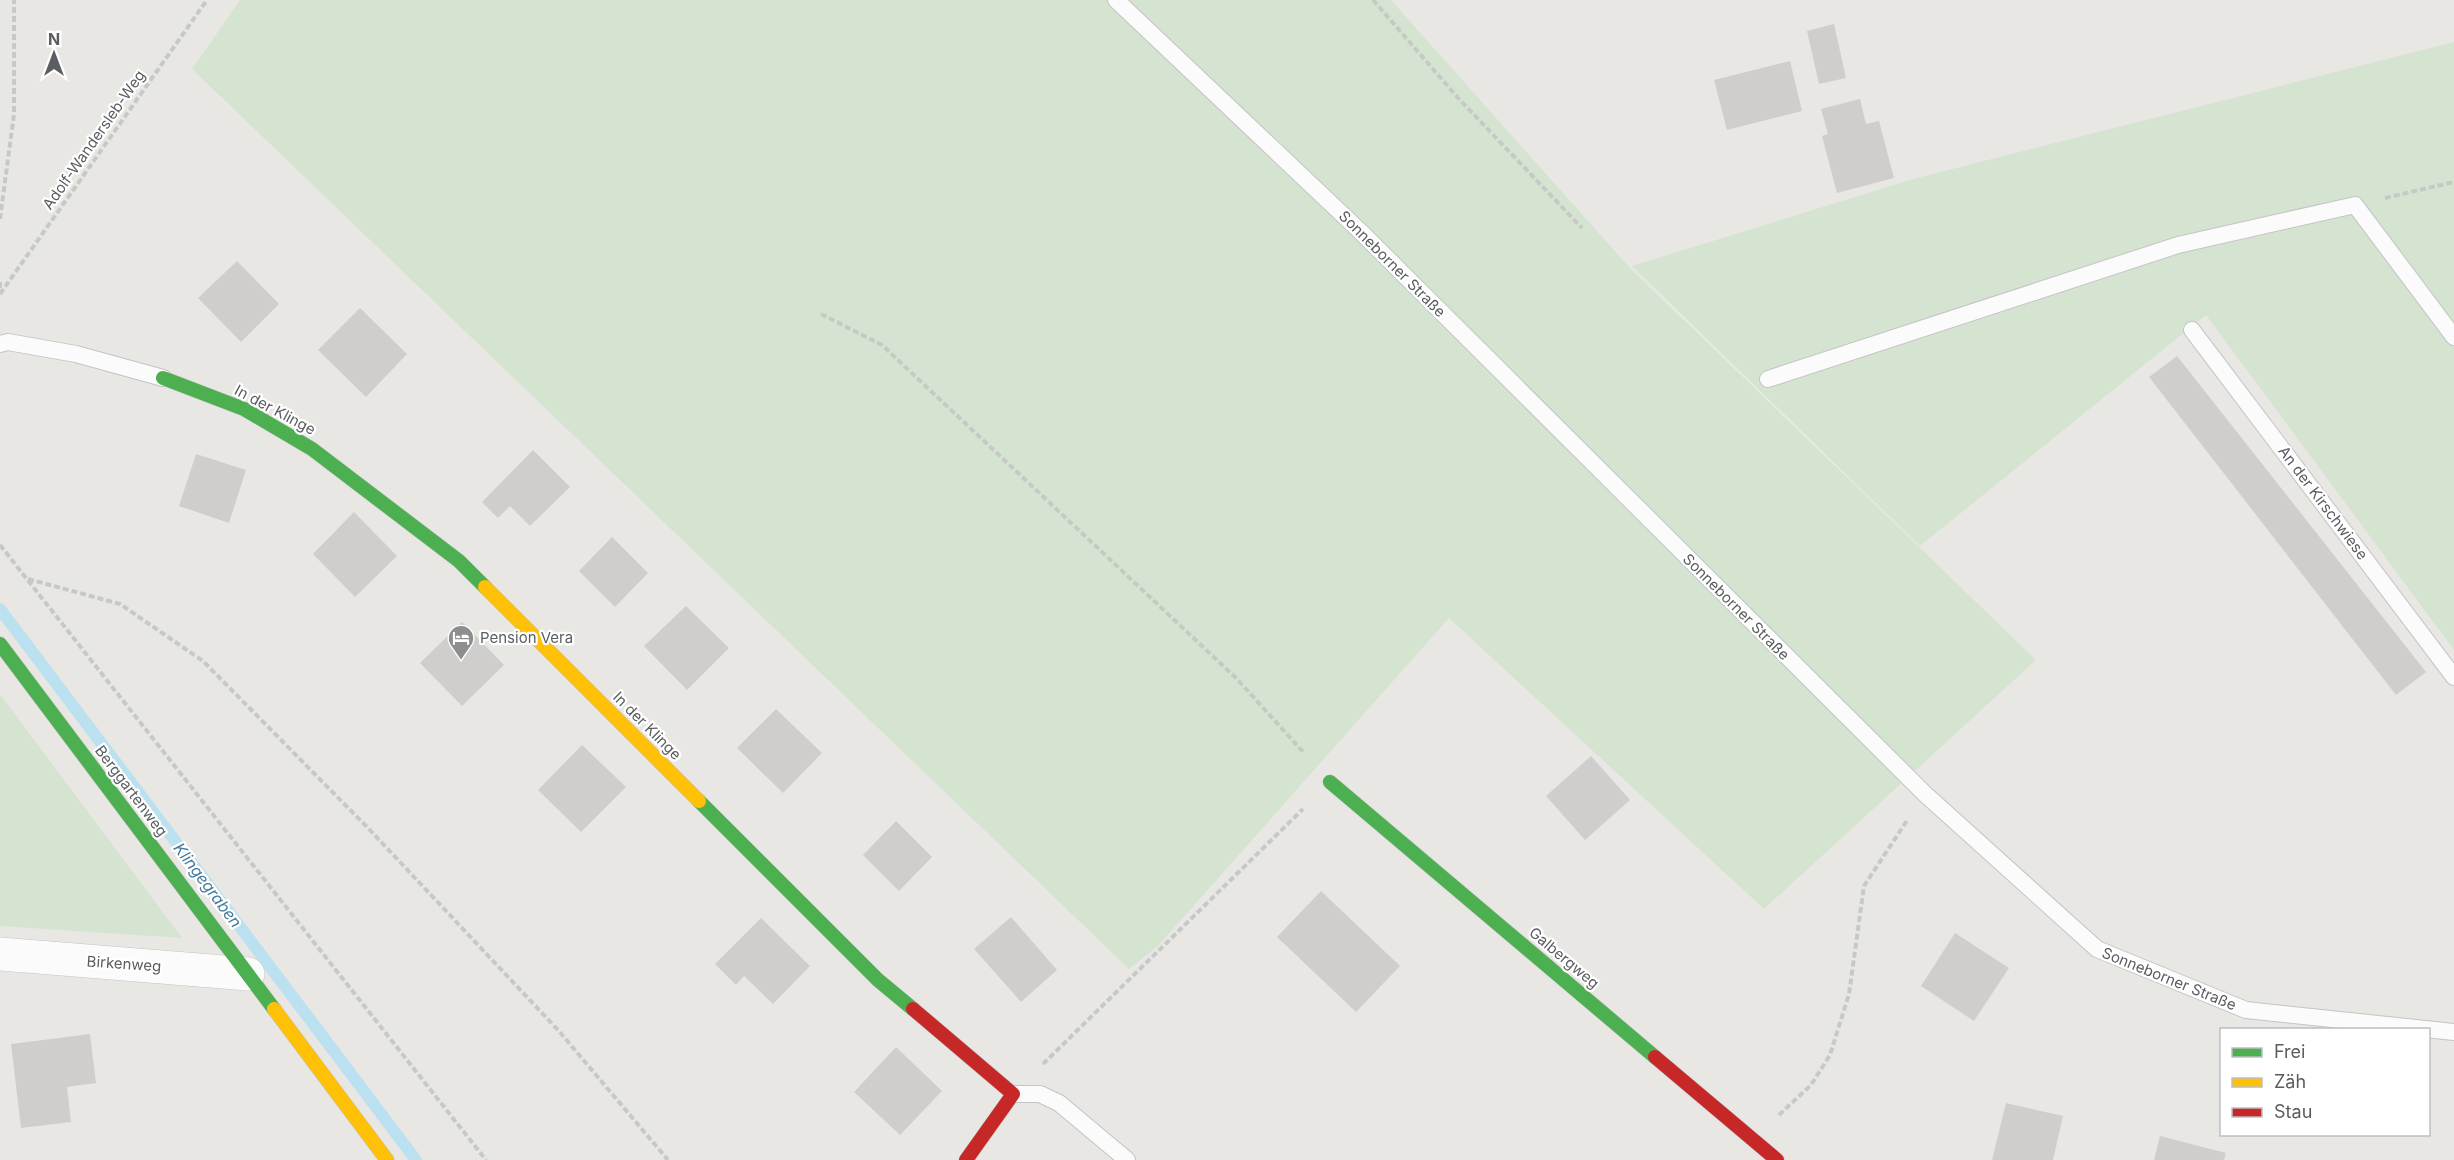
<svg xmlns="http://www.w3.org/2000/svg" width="2454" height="1160" viewBox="0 0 2454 1160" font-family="Inter,sans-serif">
  <rect width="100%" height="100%" fill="#e9e7e4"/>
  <!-- green -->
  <path fill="#d5e4d0" d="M240,0h1151l239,268 406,392 -272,249 -315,-291 -292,329 -28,22 -937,-900z
    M2454,42v608l-248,-335 -286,231 -288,-280 281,-87z
    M0,694l182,244 -182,-12z"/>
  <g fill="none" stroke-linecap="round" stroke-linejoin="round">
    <!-- stream -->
    <path stroke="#bbe1f1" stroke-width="12" d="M0,609l416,551"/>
  </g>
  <!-- building -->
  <path fill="#d0cecd" d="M1834,24l12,54 -27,6 -12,-53z
    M1790,61l12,50 -75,19 -13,-50z
    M1860,99l6,25 13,-3 15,57 -57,15 -15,-57 6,-2 -7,-25z
    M237,261l42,43 -38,38 -43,-44z
    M360,308l47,46 -41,43 -48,-47z
    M2177,356l249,316 -30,23 -247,-318z
    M533,450l37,37 -40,39 -20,-20 -12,12 -16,-16z
    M196,454l50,16 -17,53 -50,-17z
    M354,512l43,44 -42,41 -42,-43z
    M612,537l36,36 -33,34 -36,-36z
    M686,606l43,42 -42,42 -43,-44z
    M462,622l42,43 -42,41 -42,-43z
    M776,709l46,44 -39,40 -46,-45z
    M582,745l44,42 -45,45 -43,-42z
    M1591,756l39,44 -45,40 -39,-44z
    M896,821l36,36 -33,34 -36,-36z
    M1321,891l79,75 -44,46 -79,-75z
    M1011,917l46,53 -36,32 -47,-53z
    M761,918l49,48 -37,38 -29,-28 -8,9 -21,-21z
    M1955,933l54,35 -35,53 -53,-35z
    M90,1034l6,49 -29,4 4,35 -50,6 -10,-84z
    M896,1047l46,44 -42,44 -46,-43z
    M2006,1103l57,13 -10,44h-61z
    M2160,1136l66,17 -2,7h-70z"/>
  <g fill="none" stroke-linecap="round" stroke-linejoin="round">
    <!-- lane casing -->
    <g stroke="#c3c4c4" stroke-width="18">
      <path id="lane" d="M1116,0l246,233 563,561 172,155 149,61 208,22
        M2192,330l262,347
        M0,344l8,-2 68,12 87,24
        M1768,379l410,-134 177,-40 99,132
        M1013,1094h27l19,9 68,57"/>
    </g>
    <!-- street casing -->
    <g stroke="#c3c4c4" stroke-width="34">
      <path id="street" d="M0,954l248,20"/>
    </g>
    <!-- fast casing -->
    <g stroke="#c3c4c3" stroke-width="15">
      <path id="fast" d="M163,378l81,31 68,40 147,112 26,26
        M0,644l274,365
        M1330,782l325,275
        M699,801l179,179 35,29"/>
    </g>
    <!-- slow casing -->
    <g stroke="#c3c4c3" stroke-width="15">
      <path id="slow" d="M485,587l214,214
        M274,1009l113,151"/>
    </g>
    <!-- jam casing -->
    <g stroke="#c3c4c3" stroke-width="15">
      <path id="jam" d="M913,1009l100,85 -47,66
        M1655,1057l122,103"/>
    </g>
    <!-- path -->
    <path stroke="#c5cac7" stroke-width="4" stroke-dasharray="6 3" stroke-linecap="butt" d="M1373,0l86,99 123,129
      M2385,198l69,-16
      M0,219l14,-105v-114
      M0,282v11
      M0,294l207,-294
      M821,314l61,31 354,333 69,76
      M0,545l486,615
      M28,579l92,25 83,57 165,167 190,202 110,130
      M1043,1064l260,-255
      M1779,1115l32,-30 19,-30 19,-61 15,-108 44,-67"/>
    <!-- lane -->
    <use href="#lane" stroke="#fcfbfb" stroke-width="16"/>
    <!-- street -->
    <use href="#street" stroke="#fcfbfb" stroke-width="33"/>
    <!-- fast -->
    <use href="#fast" stroke="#4caf50" stroke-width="14"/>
    <!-- slow -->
    <use href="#slow" stroke="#ffc107" stroke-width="14"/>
    <!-- jam -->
    <use href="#jam" stroke="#c62828" stroke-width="14"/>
  </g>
  <!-- icons -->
  <defs>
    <g id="hotel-pin" transform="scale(1.35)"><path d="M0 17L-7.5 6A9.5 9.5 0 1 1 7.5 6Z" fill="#8c8e8f" stroke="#fff"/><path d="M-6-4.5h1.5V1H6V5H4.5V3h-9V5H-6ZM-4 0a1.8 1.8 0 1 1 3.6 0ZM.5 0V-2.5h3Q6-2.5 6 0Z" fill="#fff"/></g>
  </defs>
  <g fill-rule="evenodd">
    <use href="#hotel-pin" x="461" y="638"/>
  </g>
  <g text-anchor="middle" stroke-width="4.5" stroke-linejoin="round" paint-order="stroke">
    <!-- street labels -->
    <g font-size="15" fill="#5a5e61" stroke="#fff">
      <text transform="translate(94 140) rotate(-55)" y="5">Adolf-Wandersleb-Weg</text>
      <text transform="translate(1392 264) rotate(45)" y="5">Sonneborner Straße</text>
      <text transform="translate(275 410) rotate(28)" y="5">In der Klinge</text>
      <text transform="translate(2323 503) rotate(53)" y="5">An der Kirschwiese</text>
      <text transform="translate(1736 607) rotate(45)" y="5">Sonneborner Straße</text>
      <text transform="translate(647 726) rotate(45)" y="5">In der Klinge</text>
      <text transform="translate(131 791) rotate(53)" y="5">Berggartenweg</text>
      <text transform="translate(1564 958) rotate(40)" y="5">Galbergweg</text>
      <text transform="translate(124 964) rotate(4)" y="5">Birkenweg</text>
      <text transform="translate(2169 979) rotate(22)" y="5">Sonneborner Straße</text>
    </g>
    <!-- poi labels -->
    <g font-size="15" fill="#5a5e61" stroke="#fff" text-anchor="start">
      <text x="480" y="643">Pension Vera</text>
    </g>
    <!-- water labels -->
    <g font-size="16" font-style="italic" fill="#447b9d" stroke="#fff">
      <text transform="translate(208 885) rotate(53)" y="6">Klingegraben</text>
    </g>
  </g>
  <!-- legend -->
  <rect x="2220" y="1028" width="210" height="108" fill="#ffffff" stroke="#bdbfc0" stroke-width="1.5"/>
  <rect x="2232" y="1048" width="30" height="9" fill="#4caf50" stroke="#bdbfc0" stroke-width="1.5"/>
  <text x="2274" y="1058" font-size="18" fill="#5a5e61">Frei</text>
  <rect x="2232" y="1078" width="30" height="9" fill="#ffc107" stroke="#bdbfc0" stroke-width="1.5"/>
  <text x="2274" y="1088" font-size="18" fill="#5a5e61">Zäh</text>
  <rect x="2232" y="1108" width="30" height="9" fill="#c62828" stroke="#bdbfc0" stroke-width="1.5"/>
  <text x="2274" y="1118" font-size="18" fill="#5a5e61">Stau</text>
  <!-- north arrow -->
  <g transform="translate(54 54)" stroke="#ffffff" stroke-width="4.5" paint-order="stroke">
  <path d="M0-4.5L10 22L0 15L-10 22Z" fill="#5a5e61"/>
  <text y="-9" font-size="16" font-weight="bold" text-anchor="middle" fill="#5a5e61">N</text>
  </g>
</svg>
